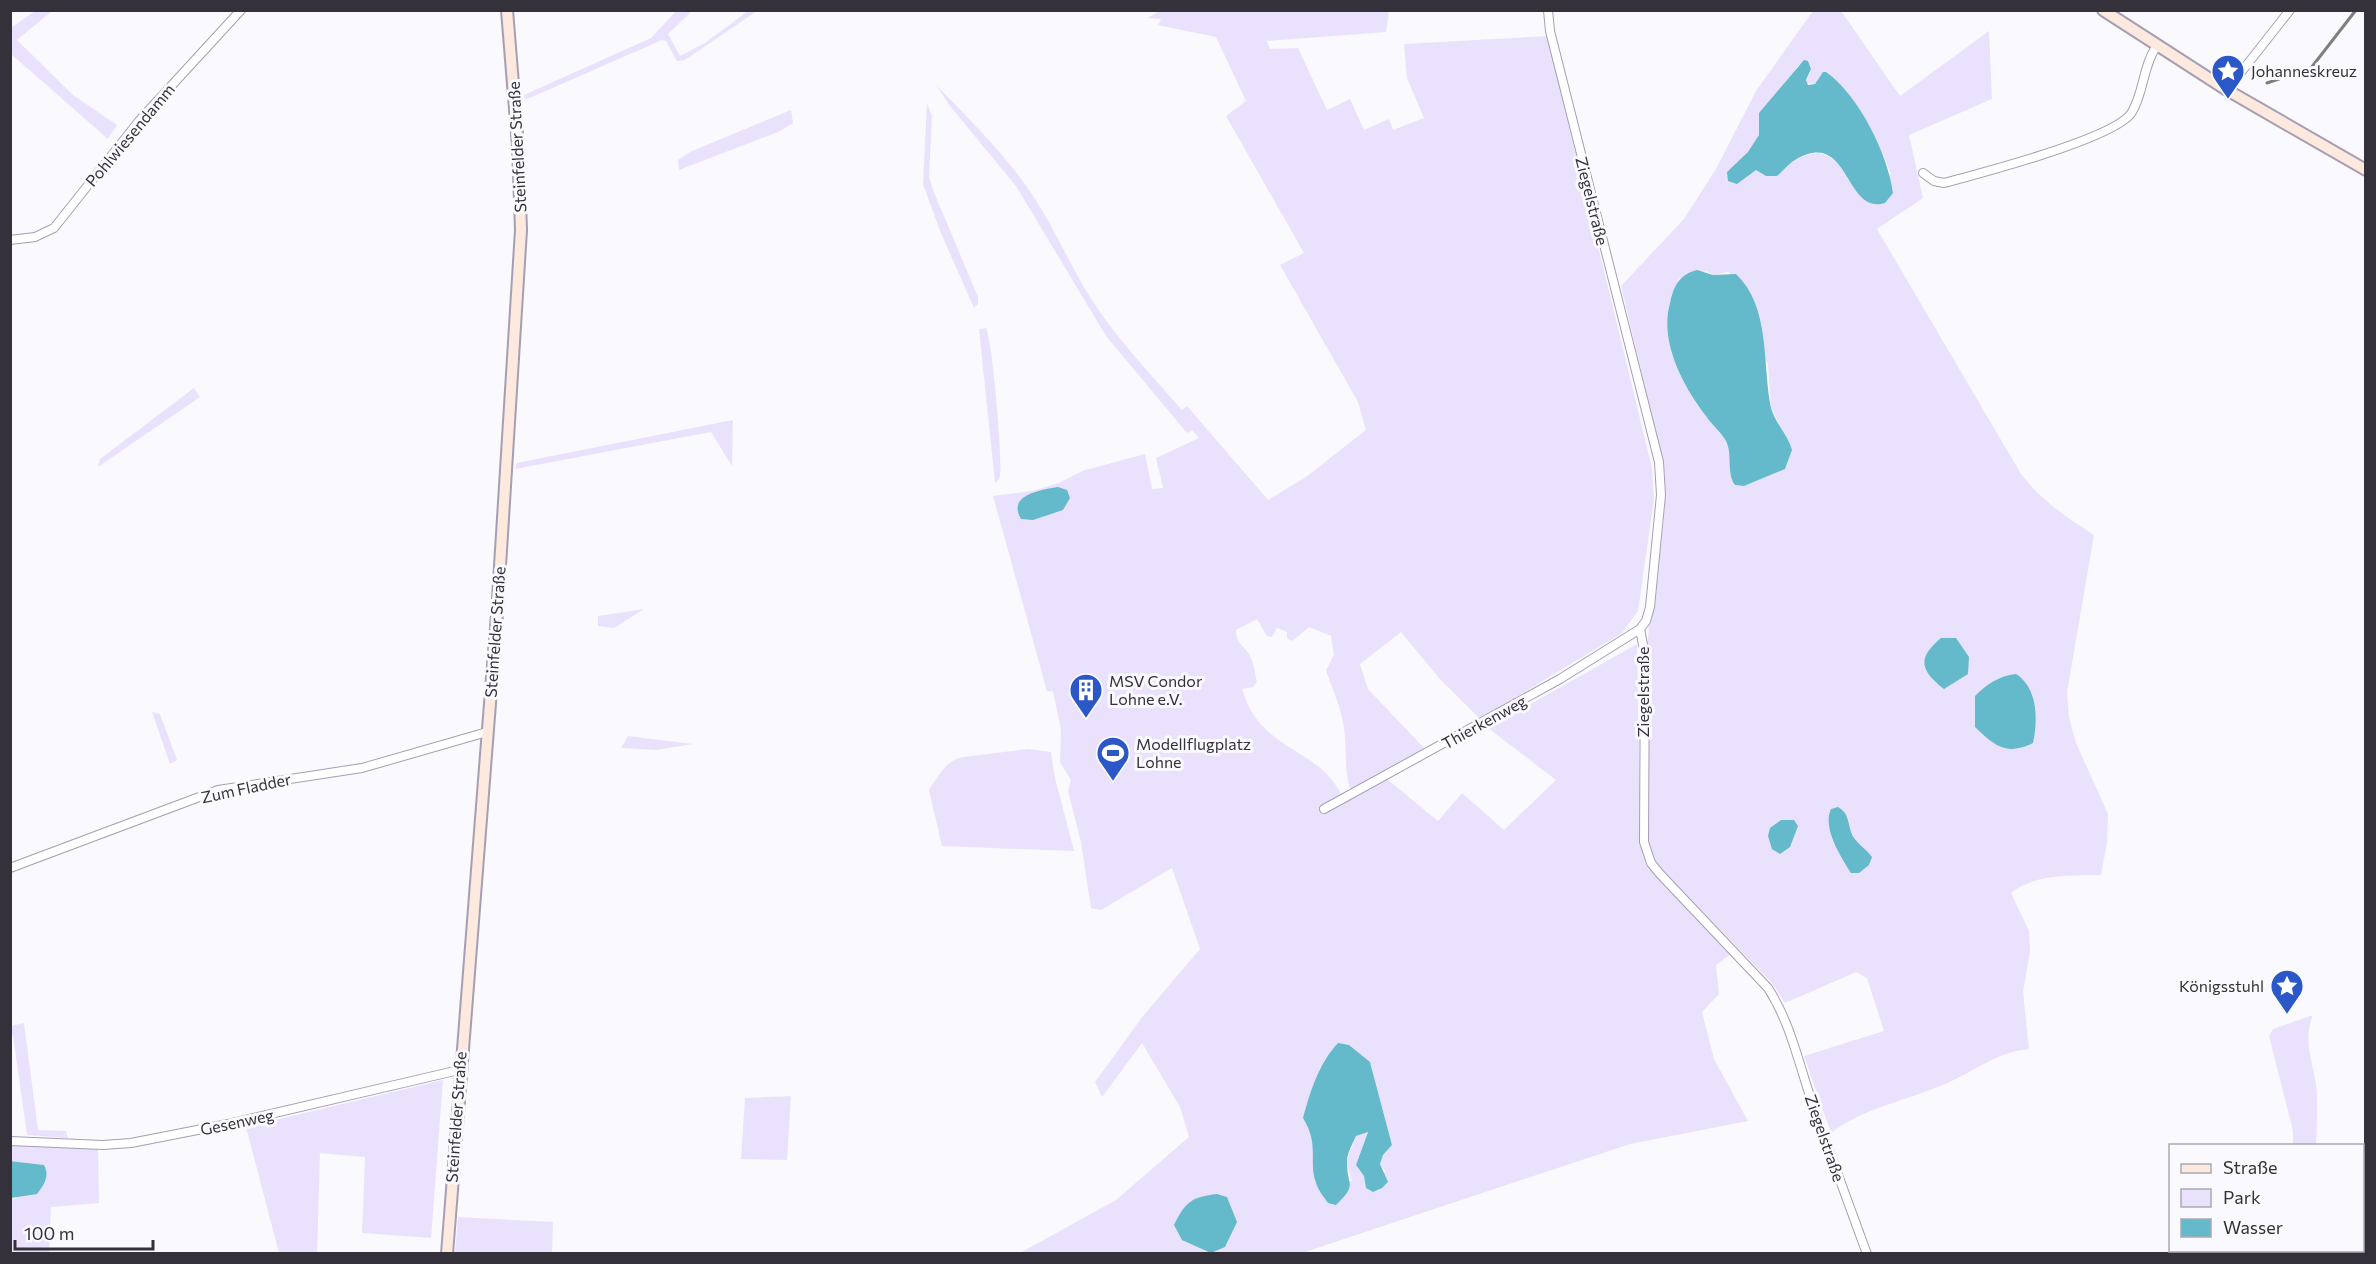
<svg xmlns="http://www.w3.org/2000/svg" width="2376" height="1264" viewBox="0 0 2376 1264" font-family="Commissioner,sans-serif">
  <rect width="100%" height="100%" fill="#faf9fe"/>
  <!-- green -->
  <path fill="#eae2fc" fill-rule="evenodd" d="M677,10l15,1 -24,23 12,22 25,-13 43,-32h9l-72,49 -8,1 -11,-20 -4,-1 -137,60 -1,-5 127,-57z
    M1161,10l228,1 -3,21 -119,9 3,8 28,-1 29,62 23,-11 14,31 25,-11 4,11 31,-12 -17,-40 -3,-34 143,-8 105,432 2,31 -16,112 -16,22 -142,86 -41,-41 -38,-46 -41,32 8,25 57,60 -44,25 57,47 24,-28 42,37 52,-50 -68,-52 149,-84 4,199 7,21 83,90 -15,11 3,29 -17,18 12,47 34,62 -118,23 -328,109h-282l96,-53 73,-63 -9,-30 -38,-64 -40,54 -7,-15 48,-66 57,-67 -28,-81 -71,42 -10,-2 -10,-66 -13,-51 3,-11 -11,-18 1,-32 -8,-39h-6l-54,-195 39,-5 27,-8 23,-12 63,-17 7,35 11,-1 -7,-30 43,-20 -7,-8 -5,3 -81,-97 -90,-150 -66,-80 -14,-21c32,33 64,64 91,102 23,32 38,68 58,102 27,45 63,82 97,121l5,-4 81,94 38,-23 60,-47 -8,-28 -78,-137 24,-12 -78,-137 20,-15 -30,-64 -58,-12 3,-6 -13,-1zM1257,619l10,17 5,1 5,-9 10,4v6l5,3 17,-14 22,9 3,19 -8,15c6,19 16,39 18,59 3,18 0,47 7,61l-10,4c-24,-48 -81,-42 -99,-105l11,-2 4,-5c-2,-9 -3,-18 -7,-26 -5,-10 -14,-12 -14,-26zM1338,1043l32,19 22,83 -9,10 -3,9 6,8 -22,4 -8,-11 12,-34 -12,5 -10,26 6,19 -37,1c0,-23 0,-44 -12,-64 7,-26 16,-55 35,-75z
    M35,11h17l-35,29 56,55 44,30 -9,14 -97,-85v-26z
    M1813,11h28l59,85 89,-65 3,68 -83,36 14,63 -46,31 144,245c20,26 46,44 73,61l-27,157 2,25 7,26 32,71 -1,29 -6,32c-31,1 -64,-2 -90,18l18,38 1,21 -7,40 6,57c-32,3 -56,23 -84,35 -37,16 -82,24 -114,49l-27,-77 80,-25 -17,-53 -11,-6 -71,31 -13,-20 -109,-112 -8,-10 -7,-20c0,-67 -2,-135 0,-201 3,-60 22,-110 16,-173l-43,-181 63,-67 32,-50 40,-78zM1808,61l3,8 -5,14 9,1 6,-9 25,15 38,67 7,17 -39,11c-14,-24 -27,-42 -57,-25 -12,7 -13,12 -29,16l-10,-6 -4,3 -25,-1c12,-10 25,-21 31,-35 13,-28 10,-37 33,-62 6,-8 8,-12 17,-14zM1707,271l6,4 16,-3 39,93 3,43 21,42 -7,19 -41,17 -9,-1c-9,-13 -1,-30 -9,-44 -7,-14 -20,-24 -29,-37 -25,-39 -42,-82 -18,-125z
    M927,103l5,13 -3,60 4,14 45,107v7l-4,4 -34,-77 -17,-47z
    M791,110l2,13 -15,9 -99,38 -1,-10 14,-9z
    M986,328c6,10 17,132 14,147 0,4 -2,5 -5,8l-16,-154z
    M194,388l6,9 -102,70 2,-8z
    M733,420l-1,46 -21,-34 -196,37 2,-6z
    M644,609l-30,19 -16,-2v-10z
    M152,712l8,2 17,46 -7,4z
    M628,736l65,8 -37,6 -35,-2z
    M1028,749l23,3 4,26 19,73 -132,-5 -13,-56c10,-15 16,-29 34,-33z
    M2313,1015c-10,25 -1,44 3,69 2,20 1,42 0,61h-23v-14l-24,-95 4,-7z
    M24,1023l14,107 28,1 2,7 -41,-3 -14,-100h-3l1,-9z
    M443,1080l-12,158 -69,-5 3,-76 -45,-4 -3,100h-38l-33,-126z
    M791,1096l-4,64 -46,-1 4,-61z
    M11,1145l87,4 1,54 -48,4 -2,46h-38l-1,-55 5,1 29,-34 -33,-4z
    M458,1217l95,5 -1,31h-97z"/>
  <!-- water -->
  <path fill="#64b9cb" d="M1804,60l4,1 3,8 -5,11 2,5 7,-1 8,-12h3c32,22 62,82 67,121l-8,10c-41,13 -35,-76 -90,-43 -7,4 -12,11 -18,16h-11l-10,-6 -19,14 -9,-3 -1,-9 21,-20 11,-17v-22z
    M1697,270l16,5 23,-1c35,33 26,91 35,134 4,15 17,27 21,42l-7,19 -41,17 -9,-1c-9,-12 -2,-30 -9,-44 -5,-9 -14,-16 -20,-25 -23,-30 -47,-75 -36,-113 4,-18 9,-28 27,-33z
    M1058,487l9,3 3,8 -7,12 -30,10 -12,-1c-14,-24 19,-29 37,-32z
    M1941,638h15l13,19 -1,17 -24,15c-24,-19 -27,-31 -3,-51z
    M2016,674c22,14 22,46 17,69 -27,13 -38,3 -58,-16v-31c12,-12 24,-20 41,-22z
    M1838,807c13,7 9,20 16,31 5,7 13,12 18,19l-3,8 -10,8h-8c-10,-16 -29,-45 -20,-64z
    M1781,820h13l4,6 -8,21 -10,7 -8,-5 -4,-13 2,-8z
    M1338,1043l11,2 21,17 22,83 -9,10 -3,9 8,18 -6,6 -9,4 -7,-4 -2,-12 -8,-11 12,-33 -12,4c-3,7 -10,19 -9,27 0,23 11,21 -11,42l-8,-2c-4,-6 -10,-13 -12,-20 -8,-22 4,-37 -13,-65 7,-26 16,-55 35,-75z
    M10,1161l34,4c6,11 0,20 -7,29l-26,4z
    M1217,1194l10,3 10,25 -12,25 -14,6 -29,-13 -8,-15c12,-24 18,-28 43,-31z"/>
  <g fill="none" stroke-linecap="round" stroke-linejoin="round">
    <!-- street casing -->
    <g stroke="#a59eb5" stroke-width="10">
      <path id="street" d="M1548,10l2,21 109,431 2,33 -11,112 -4,14 -6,8 5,26 -1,187 7,21 9,11 108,114c22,34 30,73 43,111 18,52 37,103 56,155
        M2227,90l63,-80
        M1923,173l11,8 10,2c34,-9 173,-45 188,-71 12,-20 11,-46 24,-65
        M10,240l25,-3 19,-9 85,-107 102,-111
        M1324,809l236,-130 80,-50
        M10,868l208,-78 144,-22 125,-36
        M10,1141l93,4 28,-2 97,-19 231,-54"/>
    </g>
    <!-- secondary casing -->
    <g stroke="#a59eb5" stroke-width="14">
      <path id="secondary" d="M2103,10l124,80 139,80
        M447,1254l50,-640 24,-384 -3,-84 -11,-136"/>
    </g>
    <!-- street -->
    <use href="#street" stroke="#fff" stroke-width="8"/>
    <!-- secondary -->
    <use href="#secondary" stroke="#fee9de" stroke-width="10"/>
    <!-- rail -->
    <path stroke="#807d85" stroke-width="3" d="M2267,83l44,-15 45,-58"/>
  </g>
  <!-- icons -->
  <defs>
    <g id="sight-pin" transform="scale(1.725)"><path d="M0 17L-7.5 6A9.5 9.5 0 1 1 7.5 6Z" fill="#2b58c6" stroke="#faf9fe"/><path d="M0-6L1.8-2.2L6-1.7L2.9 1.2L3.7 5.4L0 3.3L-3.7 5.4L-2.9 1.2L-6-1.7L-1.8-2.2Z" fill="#fff"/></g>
    <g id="building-pin" transform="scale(1.725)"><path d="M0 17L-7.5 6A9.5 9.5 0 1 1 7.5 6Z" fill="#2b58c6" stroke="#faf9fe"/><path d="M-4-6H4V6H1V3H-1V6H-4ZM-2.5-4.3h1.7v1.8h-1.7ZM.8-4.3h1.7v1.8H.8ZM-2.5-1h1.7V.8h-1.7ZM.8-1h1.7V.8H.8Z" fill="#fff"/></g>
    <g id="stadium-pin" transform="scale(1.725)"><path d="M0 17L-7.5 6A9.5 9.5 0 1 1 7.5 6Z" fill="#2b58c6" stroke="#faf9fe"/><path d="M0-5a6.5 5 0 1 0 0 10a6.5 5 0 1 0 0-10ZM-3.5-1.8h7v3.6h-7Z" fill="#fff"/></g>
  </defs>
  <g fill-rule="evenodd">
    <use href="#sight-pin" x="2228" y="71"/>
    <use href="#building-pin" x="1086" y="690"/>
    <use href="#stadium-pin" x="1113" y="753"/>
    <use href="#sight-pin" x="2287" y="986"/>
  </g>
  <g text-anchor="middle" stroke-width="6" stroke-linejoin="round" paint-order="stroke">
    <!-- poi labels -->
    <g font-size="16" fill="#34313a" stroke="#faf9fe" text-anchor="start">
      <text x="2251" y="77">Johanneskreuz</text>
      <text x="1109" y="687">MSV Condor<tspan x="1109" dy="18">Lohne e.V.</tspan></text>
      <text x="1136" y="750">Modellflugplatz<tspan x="1136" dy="18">Lohne</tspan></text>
      <text x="2264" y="992" text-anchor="end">Königsstuhl</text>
    </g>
    <!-- street labels -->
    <g font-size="16" fill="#34313a" stroke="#faf9fe">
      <text transform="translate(130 135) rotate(-50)" y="6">Pohlwiesendamm</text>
      <text transform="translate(517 147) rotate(-93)" y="6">Steinfelder Straße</text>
      <text transform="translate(1592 201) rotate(76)" y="6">Ziegelstraße</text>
      <text transform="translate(495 632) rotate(-86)" y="6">Steinfelder Straße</text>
      <text transform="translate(1643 692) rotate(-90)" y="6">Ziegelstraße</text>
      <text transform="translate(1484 722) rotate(-29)" y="6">Thierkenweg</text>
      <text transform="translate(246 788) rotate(-12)" y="6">Zum Fladder</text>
      <text transform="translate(456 1117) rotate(-86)" y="6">Steinfelder Straße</text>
      <text transform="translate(237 1122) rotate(-12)" y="6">Gesenweg</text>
      <text transform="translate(1825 1138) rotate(71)" y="6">Ziegelstraße</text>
    </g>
  </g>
  <!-- border -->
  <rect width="2376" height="1264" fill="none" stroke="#34313a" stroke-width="24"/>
  <!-- legend -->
  <rect x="2169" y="1144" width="195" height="108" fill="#faf9fe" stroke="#aba9b0" stroke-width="1.5"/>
  <rect x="2181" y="1164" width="30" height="9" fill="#fee9de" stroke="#aba9b0" stroke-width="1.5"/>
  <text x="2223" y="1174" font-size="18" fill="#34313a">Straße</text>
  <rect x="2181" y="1189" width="30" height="18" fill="#eae2fc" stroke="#aba9b0" stroke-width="1.5"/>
  <text x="2223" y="1204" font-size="18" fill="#34313a">Park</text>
  <rect x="2181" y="1219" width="30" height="18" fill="#64b9cb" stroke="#aba9b0" stroke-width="1.5"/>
  <text x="2223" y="1234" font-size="18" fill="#34313a">Wasser</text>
  <!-- scale -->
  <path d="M15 1240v9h138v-9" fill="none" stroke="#34313a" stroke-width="3"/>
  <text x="24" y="1240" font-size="18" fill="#34313a" stroke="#faf9fe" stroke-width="4.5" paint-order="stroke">100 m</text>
</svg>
